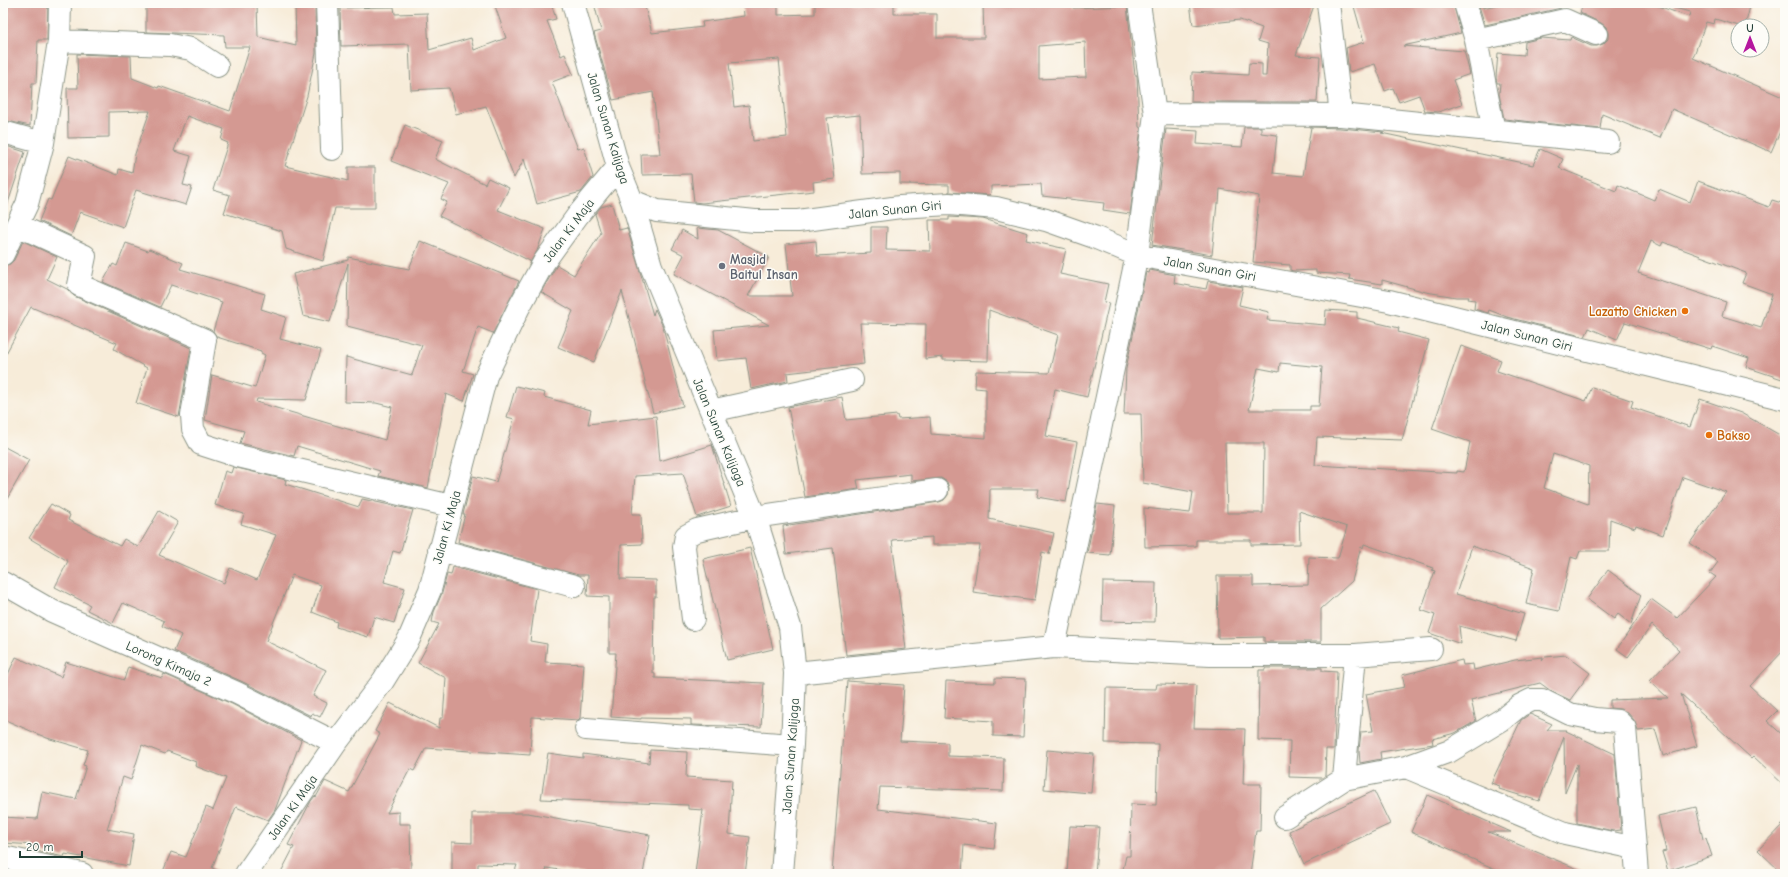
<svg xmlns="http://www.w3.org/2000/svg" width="1788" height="877" viewBox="0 0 1788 877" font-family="'Comic Neue',sans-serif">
  <rect width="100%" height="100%" fill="#fdfcf7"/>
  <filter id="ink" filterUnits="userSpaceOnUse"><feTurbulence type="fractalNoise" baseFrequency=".025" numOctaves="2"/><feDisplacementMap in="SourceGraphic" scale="8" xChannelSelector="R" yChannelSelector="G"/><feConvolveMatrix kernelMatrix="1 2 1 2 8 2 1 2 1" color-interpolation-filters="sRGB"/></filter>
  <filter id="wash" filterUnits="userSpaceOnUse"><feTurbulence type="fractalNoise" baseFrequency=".012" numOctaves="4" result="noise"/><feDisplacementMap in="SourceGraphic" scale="16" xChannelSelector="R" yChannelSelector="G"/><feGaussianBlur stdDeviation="0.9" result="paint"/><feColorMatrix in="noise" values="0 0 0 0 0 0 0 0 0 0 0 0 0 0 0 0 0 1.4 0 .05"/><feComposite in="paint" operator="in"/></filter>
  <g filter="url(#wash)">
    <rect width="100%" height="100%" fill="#f7ecd9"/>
    <g id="blocks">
      <!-- building -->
      <path fill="#d49992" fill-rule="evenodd" d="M3,3h45l-1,37h-9l-2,43h-4l-2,43 -27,-6 2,-73h-2z
        M146,3h111l1,34 38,9 -1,-43h20l1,50 -9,43 -22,70 63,15v-14h27v41h-40l-12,53 -37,-12 -4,-18 -58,-18 6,-18 -17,-5 15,-47 -7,-3 3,-11 -37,-13 -13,35 17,5 -8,29 9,2 -6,18 -50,-15 -13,37 -43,-15 -9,24 -32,-15 9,-22 3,1 18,-44 49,19 1,-6 13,4 3,-19 15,-43 -41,1v25l-41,1 -1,-50h11l-1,-34 54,2 1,22 26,10 1,-2 71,25 20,-64h-25l-1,-12 -78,-3z
        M494,3h57l5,16 -9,2 14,35 4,-2 8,20 -21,8 26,67 6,-2 9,30 -12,15 -44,12 -13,-45 -10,19 -28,-72 -30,8 -7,-26 -38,2 -2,-46 -68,2 -1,-38 54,-1 1,7 32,-1 2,37 42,-12 3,12 32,-12z
        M594,3h50l8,30 51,-6 -1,-5 42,-6 -1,-13h35v12l37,-1v-11h79v11h43v24h47l-1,-33 90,-2v5l54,-2 8,69h2l2,52 2,1 -11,86 -27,-4 1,-7 -62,-7 -1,-12 -50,2v7l-2,2 -40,-3v-7l-49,-1v-11l-38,1 -2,-59 -33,3 8,61 -22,3 1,9 -112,12 -8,-1 -3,-28 -49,1 -1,-21h19l-7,-62 -40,8 -19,-67 7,-2zM1085,42l1,35 -47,2v-33zM779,59l8,78 -34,4 -4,-36 -15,2 -5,-44z
        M1190,3h125l-19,52 24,2 -3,45h-126l1,-30 56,3 1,-12 13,1v12h4l2,-32 -10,-3 4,-13 -22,-8 -47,5z
        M1353,3h100l8,30 -58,13 61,5 6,23 -17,6 9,24 -24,8 -13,-1 -6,-16 -20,7 -6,-14 -8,3 -10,-27 -26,8 -3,-24 18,-6z
        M1478,3h5v5l21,-5h56l1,5 -76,17z
        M1583,3h67l39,14 1,-5 -16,-4 1,-5h76l-6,23h-6l-24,-7 -1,5 -8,-2 -13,36 92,40v22l-14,32 -99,-43 -12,29 -58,-24 -2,15 -96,-10 -5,-25 1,-11h-3l-1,-5 2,-25 26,2 1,-13 16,-4 29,2 1,-3 20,9h6l6,-2 5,-5v-6l-2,-6 -5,-4 -21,-10z
        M405,125l38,15 -8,19 50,25 3,-6 21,10 -11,22 47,19 -8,22 -8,13 1,-3 -91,-45 8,-14 -6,-3 8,-15 -58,-23z
        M1244,127h17v6l16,2 -4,38 30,3 8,-49 29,1 44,4 -3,1 152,32 7,-16 23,10 -4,9 57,23 2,-6 36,15 5,-11 31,13 8,-21 71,26 3,-7 13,4v176l-39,-13 3,-9 -37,-12 -1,3 -86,-27 -8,18 -28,-12 -4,9 -78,-20 -18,-7 -1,3 -14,-4 1,-9 -7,-1 1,-2h-13l-30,-5 -44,-12v4l-33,-5 1,-4 -34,-2v-3l-23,1 -3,-1v-5l-37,-3 6,-66 -39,-7 -1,14h-2l-5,52 -60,-10 14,-116 32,2 -1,13 45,3zM1651,241l10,5 2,-4 83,31 -4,10 30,11 -11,34 -39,-12 4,-14 -88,-29z
        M3,145l22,7 -19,57 -3,-1z
        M612,204l7,26 8,-2 26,87 2,-6 8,18 20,79 -30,7 -31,-122 -28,71 -36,-15 15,-36 -32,-19 16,-27 17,10 27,-42 -6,-19 6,-7z
        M949,217l34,2 45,14 -2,7 40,9 -6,25 48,10 -4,18 5,1 -22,94 -32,-8 -9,47 31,6 -11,60 -29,-5 2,-8h-49l-1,30 65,14 -5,21 -7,-2 -7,48 -62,-8 7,-47h-48v-8l-40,3 14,109 -60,6 -13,-107 -47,6 -3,-28 156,-24 5,-2 4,-5 1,-7 -2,-6 -6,-4 -30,3v-7l-54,6 2,9 -54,8 -17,-90 54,-10 4,23 51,-5 1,4 32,-2 1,17 55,4v-49l-11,-1 1,-17 73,2 9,-38 -69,-25 -1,51 -45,-1v-3l-18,2 1,-35 -66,-1 4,41 -77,9 1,8 -37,8 -5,-31 -29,3 -3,-31 55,-5 -95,-51 10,-19 -12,-6 10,-19 16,9 -1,-11 21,2 51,27 -21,39h44l-6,-52 30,-3 1,15 54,-3v-26h16l-1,23 44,1 -1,-31h20z
        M23,241l34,16 -10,22 20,10 7,7 117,52 -12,69 -43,-14 11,-35 -33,-19 3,-6 -86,-36 -28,52v-93l7,-2 4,-4z
        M420,241l99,40 -26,52 -15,-6 -15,44 10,3 -9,27 -18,-7 -18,94 -50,-12 2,-5 -83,-25 -3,10 -54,-13 4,-12 -39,-11 7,-45 43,13 10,-33 -4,-2v-2l-44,-14 -4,-6 9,-29 -51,-17 -11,22 -57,-25 10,-18 4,2 9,-23 22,8 1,-2 34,14 -3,6 85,25 -4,15 25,8 -6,22 41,11 -15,50 -49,-1 -1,3 129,38 7,-33 -16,-4 -31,-1 1,-45 66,18 10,-30 -75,-19 1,-63 -18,59 -27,-6 -10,-42 55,-14v-3l61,12z
        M1150,270l25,5 -1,8 32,6 2,-8 35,6 -4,18 30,7 -2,8 58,5 1,-15 31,2v6l42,10 -1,4 31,8 -27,100 -85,-3 -2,28 142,8v-2l7,1 6,-30 -38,-13 29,-83 40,14 -4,11 89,30 6,-14 41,14 -2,6 59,20 10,-28 41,14 44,25v211l-35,37 27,25 -10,10 18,16v49l-32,-30 -2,2 -70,-64 16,52 -34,10 -8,-27 -17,2 -4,-11 -7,-8 -7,-3 -10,-1v-8l58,-2 -18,-17 29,-31 -27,-25 -24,32 -11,-8 34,-50 26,19 39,-41 -6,-4 8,-11 -28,-19 36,-51 -43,-15 -20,58 -27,-10 -1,3 -25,-9 -1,32h-29l-3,8 -6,-2 -12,54 -33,-7 8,-36 -62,-22 -16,48 68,20 -8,27 -57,-15 2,18 -32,-11 6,-18 -14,-5 14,-39 -3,-1 1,-2 -69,-24 -1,4 -2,-1 -9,34 -31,28v33h-57v-5l-46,1 -1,-62h36v10l55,-1 1,-28 29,1 9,-31 -48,-16 1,33 -49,1v-5h-55v6l-51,1 -1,-39 46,5 3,-21 -50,-9 -2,-69h-17l2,-45 20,-97 3,1zM1280,363l42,4 -3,39h-9v4h-61l9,-42 21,4zM1225,443h39l-1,70h-36zM1553,454l36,12 -1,38 -44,-16z
        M516,386l29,7 -1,4 47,13 -3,14 68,-8 4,45 52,-16 19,61 -34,11 -14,-44 -48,3 -3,38h9l1,30 -21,1 -1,34 36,1v17h-2l-1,76 2,1v4l109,5 -3,44 -70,-2v-6l-50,-1v1l-30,-2 5,-64h-7v-56l-22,-1 1,-21h-10l-120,-33 7,-28h-2l10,-38 23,6 18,-63 -7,-2z
        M3,446l26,14 -26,46z
        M233,467l53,13 -1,4 74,23 3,-8 51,11 -13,43 -7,-2 -9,31 21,6 -11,35 -20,-6 -6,20 -32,-10 1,-5 -25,-10 9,-27 -29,-10 -26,66 60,29 -13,26 14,7 -7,14 -8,-4 -1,3 -68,-34 -69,-31 7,-16 -19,-9 2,-5 -41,-18 -10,20 -26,-13 3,-5 -35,-18 13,-26 -39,-23 22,-34 19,11 -2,5 52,26 4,-7 14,8 21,-36 19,11 -19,33 65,28 6,-15 27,12 19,-45 -35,-11 3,-10 -29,-9 10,-34 6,2z
        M1097,504l18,2 -5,49 -23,-2z
        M750,548l23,101 -46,11 -24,-101z
        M453,567l84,22 -7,52 17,3 -2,18 39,2 -4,54 -2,2 -46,-3 -2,38 -104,-7 -12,23 -4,-2 -23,44 12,-1v12h11l1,50h-131l14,-27 -6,-2 23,-44 4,-5 1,1 9,-16 24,11 31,-58 -5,-3 15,-28 49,25 1,-10h3l3,-40 -28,-15 21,-39 -7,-2 2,-10 8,-19 5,-19 4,1z
        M1608,570l33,25 -10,29 -13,-10 -4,5 -27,-20z
        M1103,582l53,1 -1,39 -53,-1z
        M1566,655l24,18 -20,27 -19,-9 -11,-8 -69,17 5,21 -21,12 -23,6 1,5 -53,8 1,7 -21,4 -1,-13 2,-18 12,-1 -7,-37 39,-7 -3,-12 60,-15 1,5 10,-1 1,6 41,-10 28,-3 -1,4 3,-4z
        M16,657l45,20 5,-15 58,18 4,-13 34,11 2,-4 68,30 69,36 -26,70 -7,10 -32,-13 -24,61 13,6h-63l9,-22 15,5 20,-50 7,3 13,-32 -31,-12 1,-4 -29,-11 -2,3 -23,-9 -11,35 -8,-3 -16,52 27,5 -5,32 -64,-12 -1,3 -32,-7 1,-5 -30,-2v-26l34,2 5,-27 34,7 10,-33 -3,-1 5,-15 -41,-12 -44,-19v-34z
        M1265,668h57v3l15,1 -3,77h-8l-1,27 -3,2 -33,-1 1,-36 -32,-1 1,-70h6z
        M995,678l31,1 -3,58 -30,-1v-15l-49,-3 2,-37 49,2z
        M847,681l57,4 -4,56 48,2v13l56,2 -1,33 -123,-4 -2,22 119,14 -3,26 -30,-4 -2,29h-130z
        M1157,684l39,1 -2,43 51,1 -2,55h18l-1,47h-4l-6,43h-128l4,-18h4l1,-52 25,1 2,-61 -53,-1 1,-55 50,1z
        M1530,714l22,10 -5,6h20l-1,1 49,23 6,76 -8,1 -36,-8v-59l-12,29 -1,-56 -25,64 -40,-12 1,-3 -9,-3 30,-63z
        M650,750l37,2 -1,25 46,3 -3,54 21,3 -5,37h-50l8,-64 -15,-1v-4l-147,-6 7,-46 35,5v-4l66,9z
        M1047,750l47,4 -3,39 -47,-4z
        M1374,791l16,33 -86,40 -15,-33z
        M1427,795l84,37h-23l102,42h-80l-17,-6 -82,-36z
        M1696,807l7,32 3,-1 6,18 -44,15 -6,-19 4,-1 -8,-35z
        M472,813h56l122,22 -7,39h-58l-38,-6 -2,6h-31l3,-9 -39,-1v10h-26v-32l20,1z
        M1785,822v52h-2l-25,-24z
        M1070,826l29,1 -4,47h-28z"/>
    </g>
  </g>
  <g filter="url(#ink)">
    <use href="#blocks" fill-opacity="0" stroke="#8b9486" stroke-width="1"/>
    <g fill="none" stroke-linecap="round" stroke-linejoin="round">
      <!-- minor casing -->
      <g stroke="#8b9486" stroke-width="24">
        <path id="minor" d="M327,3l5,146
          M573,3l45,164 14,34 19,65 104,251 35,110 5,46 -3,72 -10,129
          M1328,3l13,112
          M1465,3l11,37 18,91
          M1476,40l89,-20 31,14
          M59,41l111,4 21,4 26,17
          M1155,114l186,1 267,27
          M3,132l40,11
          M632,201l25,10 98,10h43l102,-14 49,-3 47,4 50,12 48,17 43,18 252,46 396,98
          M17,225l68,31 -6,29 126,55 -13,75 1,14 8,15 37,12 213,50
          M3,254l24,-50 16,-61 16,-102 1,-38
          M711,411l141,-31
          M439,550l135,36
          M3,583l49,28 185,82 99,50
          M693,619l-9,-72 2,-11 11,-6 58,-13 182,-27
          M1054,647l83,-392 18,-141 -16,-111
          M795,673l259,-26 156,8h145l76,-6
          M586,729l206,16
          M1344,779l62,-12 44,-16 53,-32 16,-13 12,-6h11l28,14 25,5 23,2 7,7 10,120 -70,-15 -159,-66
          M1285,817l59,-38 11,-124
          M1635,848l2,26
          M3,857l79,17
          M246,874l90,-131 47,-62 26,-42 21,-49 56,-214 32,-67 26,-47 34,-47 40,-48"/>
      </g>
      <!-- minor -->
      <use href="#minor" stroke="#fff" stroke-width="22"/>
    </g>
  </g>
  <!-- markers -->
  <circle fill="#6b7280" stroke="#fdfcf7" stroke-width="1.5" cx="722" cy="266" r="4"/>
  <g fill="#e8710a" stroke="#fdfcf7" stroke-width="1.5">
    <circle cx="1685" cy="311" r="4"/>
    <circle cx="1709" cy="435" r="4"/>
  </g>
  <g text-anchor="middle" stroke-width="3" stroke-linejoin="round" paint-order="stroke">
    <!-- street labels -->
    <g font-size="13" fill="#1f3d34" stroke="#fdfcf7">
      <text transform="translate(609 128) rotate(73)" y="5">Jalan Sunan Kalijaga</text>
      <text transform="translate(895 209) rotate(-6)" y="5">Jalan Sunan Giri</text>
      <text transform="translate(568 230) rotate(-53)" y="5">Jalan Ki Maja</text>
      <text transform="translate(1210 268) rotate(10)" y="5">Jalan Sunan Giri</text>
      <text transform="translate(1527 335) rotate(14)" y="5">Jalan Sunan Giri</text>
      <text transform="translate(720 432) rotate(67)" y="5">Jalan Sunan Kalijaga</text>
      <text transform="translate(446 527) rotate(-75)" y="5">Jalan Ki Maja</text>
      <text transform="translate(169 663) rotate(24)" y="5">Lorong Kimaja 2</text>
      <text transform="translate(790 756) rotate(-86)" y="5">Jalan Sunan Kalijaga</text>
      <text transform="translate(292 807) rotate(-55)" y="5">Jalan Ki Maja</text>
    </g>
    <!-- worship labels -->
    <g font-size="13" font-weight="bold" fill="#5b616d" stroke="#fdfcf7" text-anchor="start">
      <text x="730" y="264">Masjid<tspan x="730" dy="15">Baitul Ihsan</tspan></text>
    </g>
    <!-- food labels -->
    <g font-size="13" font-weight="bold" fill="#c56008" stroke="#fdfcf7" text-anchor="end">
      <text x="1677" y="316">Lazatto Chicken</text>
      <text x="1717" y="440" text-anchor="start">Bakso</text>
    </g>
  </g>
  <!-- margin -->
  <rect width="1788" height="877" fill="none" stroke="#fdfcf7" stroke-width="16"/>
  <!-- north arrow -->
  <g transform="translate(1750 38)"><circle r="19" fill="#fdfcf7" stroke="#a4b0a9"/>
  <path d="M0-3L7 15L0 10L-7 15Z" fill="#b5179e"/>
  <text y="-6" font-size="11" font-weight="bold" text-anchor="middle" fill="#1f3d34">U</text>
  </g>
  <!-- scale -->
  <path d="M20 851v6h62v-6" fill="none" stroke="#1f3d34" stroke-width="2"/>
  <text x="26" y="851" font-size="12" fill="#1f3d34" stroke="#fdfcf7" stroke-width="3" paint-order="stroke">20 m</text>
</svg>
